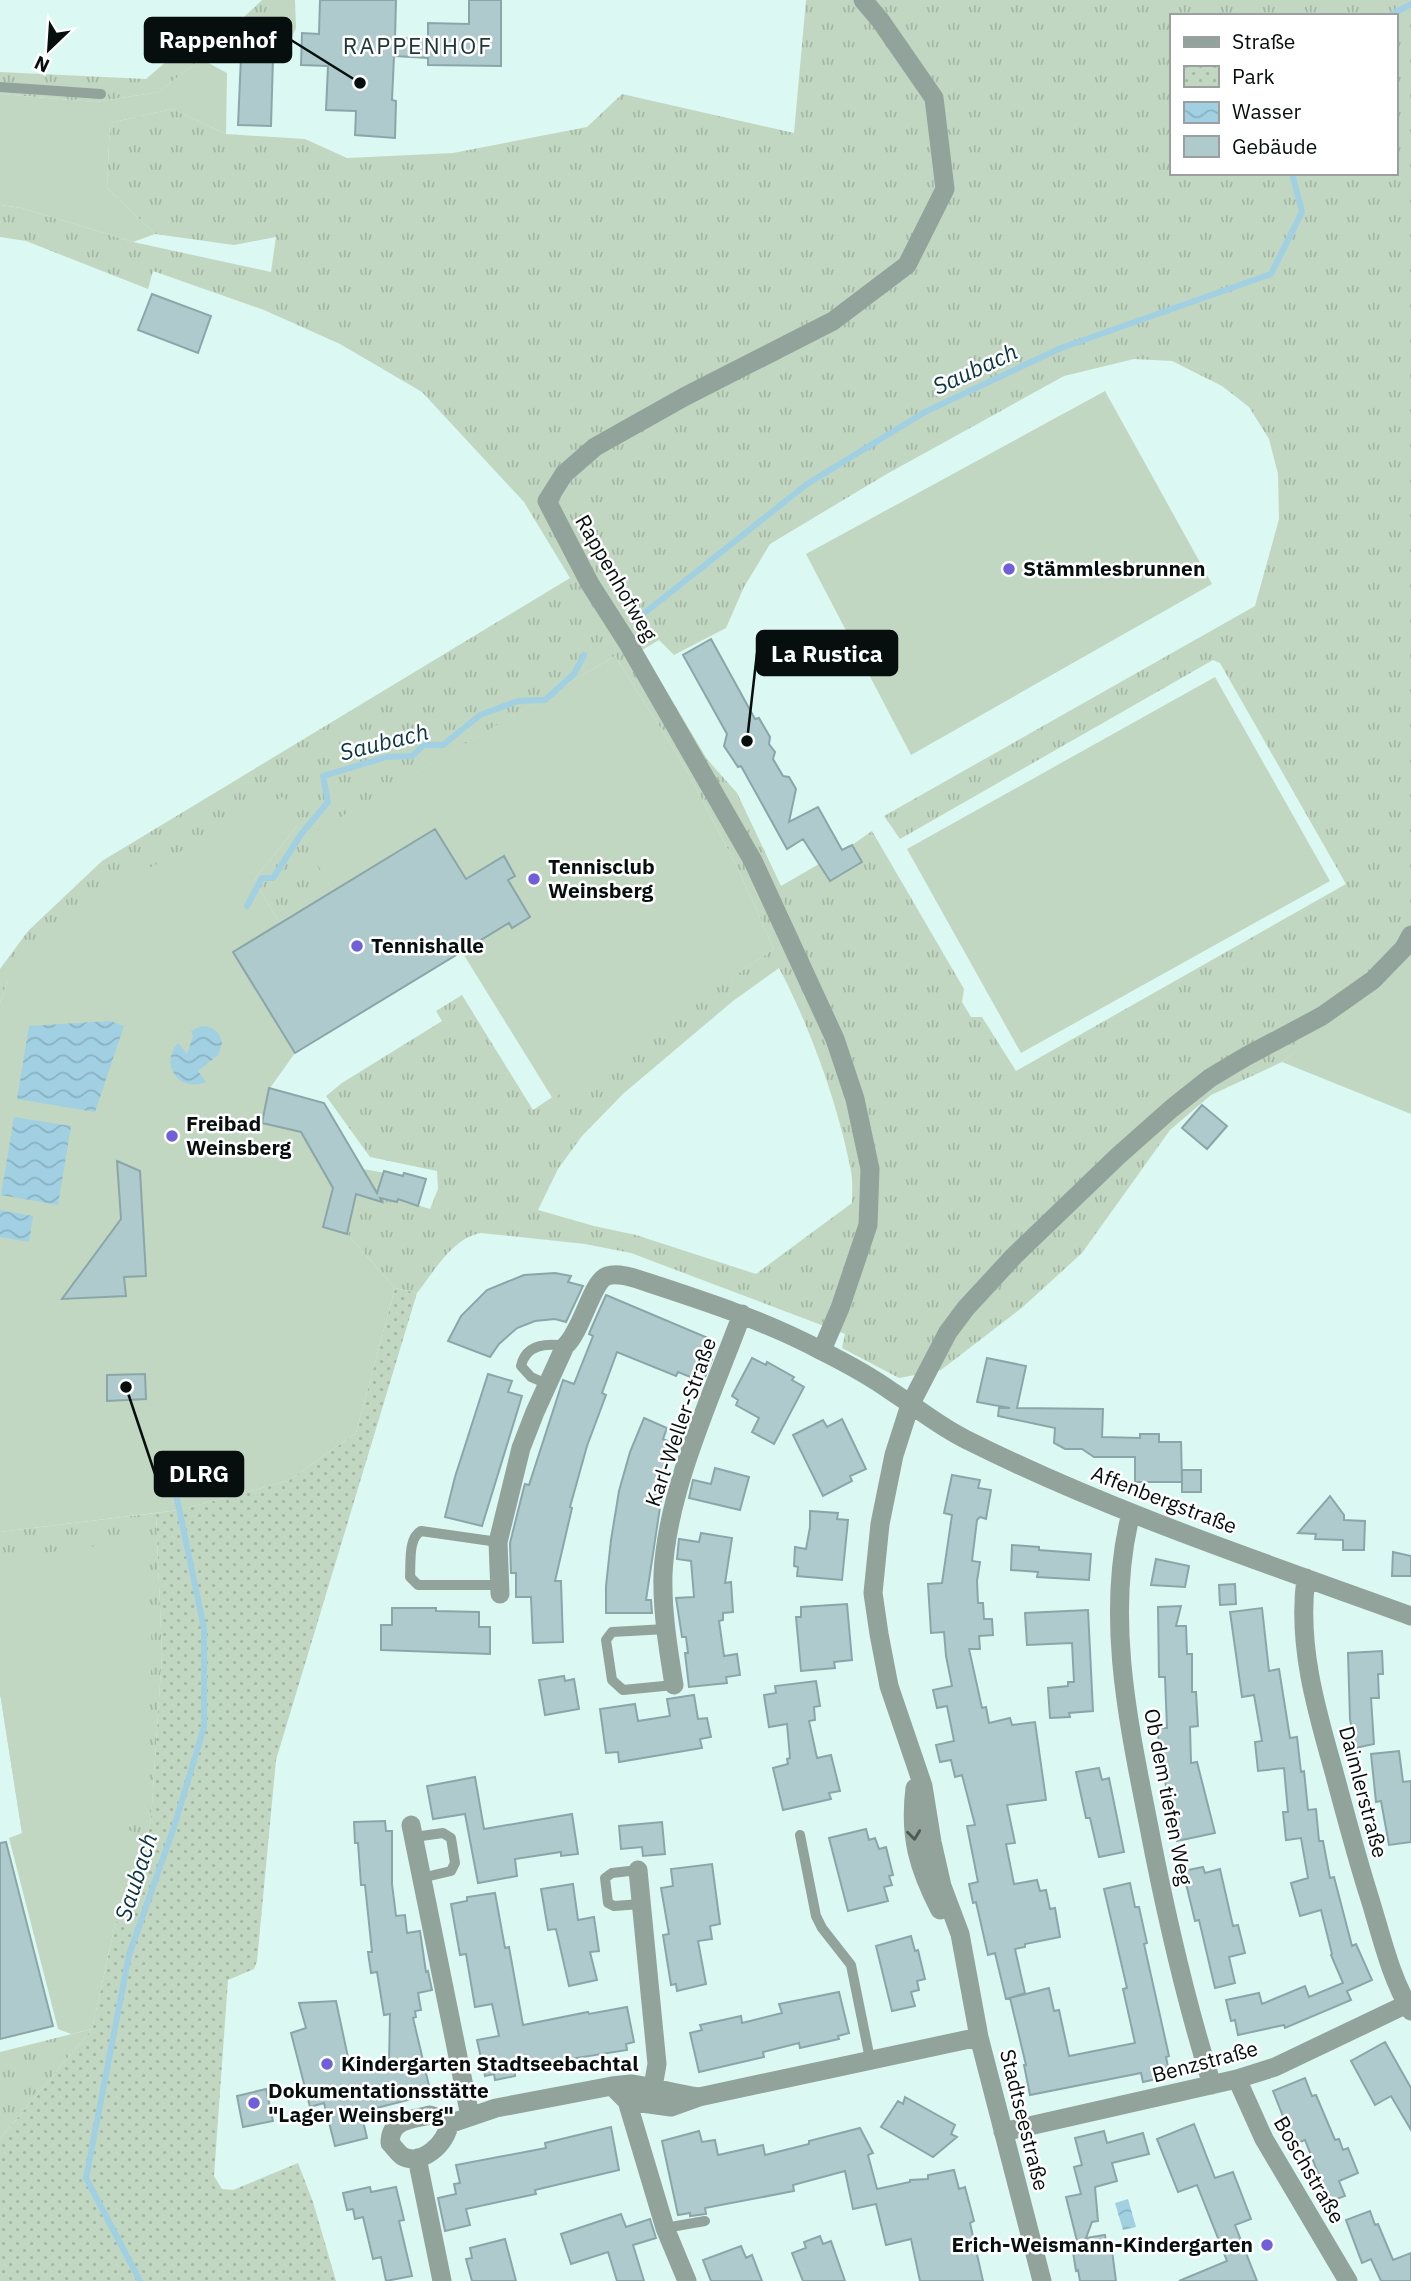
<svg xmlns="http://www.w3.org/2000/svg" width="1411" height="2281" viewBox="0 0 1411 2281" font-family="'IBM Plex Sans',sans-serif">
  <defs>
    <pattern id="grass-tufts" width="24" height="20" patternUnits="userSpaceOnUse" patternTransform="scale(1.75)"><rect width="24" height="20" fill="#c1d7c1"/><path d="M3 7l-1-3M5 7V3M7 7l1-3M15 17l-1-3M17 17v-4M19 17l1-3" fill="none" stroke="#a4b7a5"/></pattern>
    <pattern id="park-dots" width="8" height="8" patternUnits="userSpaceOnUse" patternTransform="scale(1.75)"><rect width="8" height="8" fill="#c1d7c1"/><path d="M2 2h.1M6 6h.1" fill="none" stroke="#a4b7a5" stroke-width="1.8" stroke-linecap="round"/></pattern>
    <pattern id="water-waves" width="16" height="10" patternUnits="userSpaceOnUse" patternTransform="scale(1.75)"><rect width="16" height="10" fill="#a1d0e3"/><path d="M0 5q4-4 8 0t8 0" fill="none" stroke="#89b1c2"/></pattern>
  </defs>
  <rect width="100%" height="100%" fill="#dcf8f3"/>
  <!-- grass -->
  <path fill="url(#grass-tufts)" fill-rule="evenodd" d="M262,0h33l1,28 -5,11h-43l-21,-6z
    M806,0h605v963l-129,99 -71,33 -41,35 -88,123 -58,53 -83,64 -42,8 -57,-30 3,-14 -214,-81 -46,-9 -104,-11c-29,5 -47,39 -64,60l-22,-5 -48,-54 9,-40 20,6 1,-3 21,2 32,10 8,-20 -1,-18 -67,-14 -44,-61 16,-13 100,-62 -6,-10 26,-16 71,115 241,-161 -37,-82 -52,-100 -70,-111 -311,183 29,52 -54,31 -25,-42 44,-55 -290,154 -8,24v-34l28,-38 74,-70 468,-283 -46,-76 -102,-110 -82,-48 -76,-34 -111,-39 -5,18 -122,-48 -26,-4v-32l22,3 111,34 138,30 5,-35 -42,8 -79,-11 -48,-46 3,-65 62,-14 54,25 79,5 42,19 106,-5 134,-26 35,-33 172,39zM1171,16h224v157h-224zM1134,359l38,2 50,25 27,21 20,32 9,35 1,45 -24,87 -371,210 16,23 313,-179 7,3 126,221 -330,187 -34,-54h-11l-9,-15 2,-13 -92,-158 -20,14 10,17 -32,19 -11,-17 -38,22 -44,-93 -30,-34 -65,-109 17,-10 15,15 52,-27 18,-41 26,-43 115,-69 179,-99zM779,968c30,56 60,139 72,203 2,10 1,22 1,32l-96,71 -120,-39 -42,-9 -56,-16 20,-41 24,-33 42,-43 109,-92z
    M189,42l11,10 1,7 -42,33 -64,10 -95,-8v-22l146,7z
    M156,1513l6,141 -11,166 -7,30 -5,-16 -117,-1 -22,-140v-161z
    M92,2029l-92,110v-87z"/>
  <!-- park -->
  <path fill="url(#park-dots)" d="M395,1288l22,5 -141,467 -19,201 -3,8 -26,11 -14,196 8,13 11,1 65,-27 15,39 23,79h-336v-142l92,-110 23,-104 29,-75 7,-30 11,-166 -6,-141 23,-3 109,-29 68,-48z"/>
  <!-- garden -->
  <path fill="#c1d7c1" d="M201,59l26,14 -1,61 -54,-25 -62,14 -3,65 48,46 -22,8 -111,-34 -22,-3v-111l95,8 64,-10z
    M1105,391l107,193 -301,171 -105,-201z
    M615,656l70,111 52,100 37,82 -221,150 -91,-147 -167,101 -25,35 54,15 39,66 39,7 2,-3 22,6 -8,27 -20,-7 -1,3 -41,-7 -9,39 48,54 -39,145 -68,48 -109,29 -179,22v-529l8,-24 83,-80 193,-103 14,29 -44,55 25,42 54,-31 -30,-52z
    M1215,677l115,204 -309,172 -114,-204z
    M1411,963v151l-129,-52 125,-98z
    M146,1539l6,112 -9,168 -46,6 14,-1 28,10 5,16 -29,75 -23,104 -21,5 -13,-5 -49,-191 13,-5 -22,-140v-134z"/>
  <!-- water -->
  <path fill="url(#water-waves)" d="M110,1021l14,5 -29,86 -78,-13 12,-73z
    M201,1026c12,0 19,6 21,17l-4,12 -20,16 8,11c-27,11 -47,-17 -28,-39l9,11 6,-18 -2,-5z
    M14,1117l57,9 -13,79 -57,-10z
    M0,1210l33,6 -4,26 -29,-5z
    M1128,2199l8,28 -13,3 -8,-27z"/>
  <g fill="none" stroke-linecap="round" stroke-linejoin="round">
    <!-- stream -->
    <path stroke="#a1d0e3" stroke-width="6" d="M1389,16l22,-12
      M637,619l170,-135 118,-72 136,-64 210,-74 31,-62 -10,-39
      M247,906l15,-28h11l29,-45 26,-31 -5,-26 63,-19 26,-1 12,-11h19l37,-30 38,-14 27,-1 29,-26 10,-19
      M140,2281l-54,-103 43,-223 45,-128 30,-100v-99l-32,-153"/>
  </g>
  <!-- building -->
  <path fill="#afcacd" stroke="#8ba6a9" stroke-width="2" d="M320,0h76l-1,38 33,1v-16l41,1v-24h32v66l-73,-1v-7l-34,-2 -2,44 4,1 -1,37 -40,-3 1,-24 -30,-1 2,-44 -27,-1 1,-32 17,1z
    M241,57l32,1 -2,68 -33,-1z
    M152,294l59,22 -13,37 -60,-23z
    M711,639l44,80 4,-1 11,19 -1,7 6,8 -2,7 10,17 6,1 7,12 -7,33 29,-15 24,43 10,-5 10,17 -32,19 -27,-42 -16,10 -46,-83 -3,1 -14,-21 3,-12 -44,-79z
    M435,829l31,50 38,-23 11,20 -7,4 22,37 -18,11 -3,-5 -214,130 -62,-101z
    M269,1088l55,15 53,90 7,-22 19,5 1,-3 22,6 -8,27 -20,-7 -1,3 -17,-4 2,4 -26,-8 -9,40 -24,-7 10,-39 -32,-56 -39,-9z
    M1202,1105l25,21 -20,23 -25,-21z
    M117,1161l23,10 6,105 -22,1 2,19 -64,3 59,-80z
    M555,1273l16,3 -3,6 15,4 -17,36 -11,-3 -20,2 -18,7 -18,16 -9,13 -42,-16 13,-25 26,-26 37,-15z
    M606,1295l102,43 -7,17 11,4 -9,23 -25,-10 -2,4 -59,-24 -15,41 4,2 -19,51 -17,61 2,1 -17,73h6l2,61 -30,1 -2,-46h-15v-24h-5l-1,-30 14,-56 1,-3 4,1 34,-105 11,4 19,-48 -4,-2 2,-5z
    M752,1358l14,7 1,-3 27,15 -2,3 12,7 -30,57 -22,-12 7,-14 -23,-13 2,-5 -6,-4z
    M987,1358l39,8 -9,42 86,1 -1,28 38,1v-4h19v8h22l1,40h-47v-25h-41l-12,-8h-17l-11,-6 1,-15 -57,-12 1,-8h11l-33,-6z
    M145,1374l1,25 -39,2v-26z
    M488,1374l24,7 -4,11 14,4 -40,130 -37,-9 10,-40z
    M644,1418l23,10 -4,11 13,6 -20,46 6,3 -16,106h5l1,13h-46v-27l5,-46 8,-49 11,-39z
    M842,1419l24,50 -16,7 2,5 -29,15 -30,-61 30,-15 4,7z
    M715,1468l34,9 -9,33 -51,-12 4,-18 18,4z
    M1182,1470h19v22h-19z
    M952,1475l28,5 -2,8 13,2 -5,29 -6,-2 -3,3 -5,41 8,1 -3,19 1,22h5l1,16h8l1,16 -14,1 1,13h-11l13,59 4,-1 3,16 21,-5 2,7 23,-3 11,78 -39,5 8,38 -9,1 8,40 23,-4 3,11 6,-1 4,19 5,-1 5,29 -35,7v3l-10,2 10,44 -19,6 -11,-46 -7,2 -12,-53 -3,1 -4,-19 9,-2 -11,-56 8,-1 -13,-50 -7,2 -4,-17 -11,2 -4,-17 18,-4 -7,-35 -10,2 -4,-18 19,-4 -6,-30 -2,-24 -13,1 -3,-49 14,-1 10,-68 -8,-2z
    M1330,1496l14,19v5l21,1 -1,29h-21v-10l-28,-1 1,-5 -18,-1z
    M810,1511l28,2 -1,6 11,1 -6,60 -45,-4 1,-9 -4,-1 1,-19 11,2 4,-22z
    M701,1533l31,5 -7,45 6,-1 2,30 -10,1v7l-4,1 5,35 13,-2 3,21 -14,2 1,6 -38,4 -4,-34h3l-2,-16h-4l-6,-39 18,-1 -3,-36 -14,-2 2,-20 20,3z
    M1012,1545l27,2v3l52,4 -2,26 -52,-3 1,-5 -27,-2z
    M1393,1552l18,4v20h-19z
    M1156,1559l33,7 -4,21 -34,-2z
    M1235,1584l1,20 -16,1 -1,-20z
    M847,1604l5,56 -18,2 1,6 -34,3 -5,-54h5v-10z
    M1181,1606l-5,20h10l1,28h5v38h4l2,34 -8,1 1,36 6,-1 18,71 -38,8 -18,-90 -1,-23h9l-2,-51h-6l-1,-70z
    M392,1608h44v3l43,1v15h11v27l-109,-4v-25h11z
    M1262,1608l7,63 10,-2 11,69 7,-1 4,35 3,-1 4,39 8,-1 3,32h4l7,37 4,-1 18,69 4,-2 16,36 -25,11 4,9 -66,28 -1,-3 -46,10 -3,-15 -4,1 -5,-21 33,-7 3,11 43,-18 4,11 34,-14 -12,-28 1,-1 -11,-44 -21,6 -9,-33 17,-5 -7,-40 -15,2 -3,-28h5l-4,-44 -26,3 -3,-29 7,-1 -8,-46 -12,2 -12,-85z
    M1088,1610l5,101 -24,2 1,4 -20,1 -2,-30 20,-2v-4h6l-2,-39 -45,2 -2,-32z
    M1382,1651l1,23h-5l1,24h-8l3,46 -19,4 -5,-29 -2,-66z
    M564,1676l1,5 9,-2 5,30 -34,6 -6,-35z
    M816,1681l4,25 -6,1 1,13 -6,1 8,37 14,-3 9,36 -11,2 2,6 -48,11 -10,-42 15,-4 -1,-5 3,-1 -3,-34 -18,3 -5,-32 12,-2 -1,-7z
    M694,1695l4,24 9,-1 4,19 -11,2 2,9 -83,14 -1,-10 -12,1 -6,-44 35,-5 3,17 32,-5 -3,-17z
    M1399,1751l4,31 8,-1v61l-22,3 -8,-44 -5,1 -5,-48z
    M1099,1768l3,12 7,-2 15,74 -25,5 -9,-39h-4l-10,-46z
    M475,1777l9,52 88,-15 6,40 -17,2v-4l-46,7 2,17 -39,7 -13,-69 -32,5 -6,-33z
    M385,1821l1,10h6v53l4,32 9,-1 2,18 13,-2 6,41 2,-1 4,19 -14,3 3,17 -6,1 1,6 -3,1 18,76 -70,18 6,26 -32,8 -11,-43 -14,4 -19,-74 15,-5 -7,-25 37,-2 13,61 40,1 1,-49 -6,1 -7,-43 -6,1 -3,-21h4l-7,-67h-4l-3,-42h-3l-1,-21z
    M662,1822l3,32 -22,2 -1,-9 -21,2 -2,-23z
    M866,1829l3,11 6,-2 4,11 7,-2 7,28 -4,1 3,9 -8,2 4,14 -40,10 -19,-73z
    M6,1842l47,184 -53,13v-196z
    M712,1864l8,60 -10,2 2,13 -14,2 8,43 -29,7 -1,-7 -5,1 -8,-50 6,-1 -8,-46 12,-2 -2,-17z
    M1203,1867l2,6 15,-4 13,57 5,-1 7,28 -16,4 6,26 -20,5 -16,-68 -4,1 -12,-50z
    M1130,1883l5,24h4l8,36 -3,1 25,112 -3,1 2,10 -9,2 2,9 -18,4 -2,-9 -111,22 -6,-30h2l-16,-67 39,-10 5,23 5,-1 10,46 66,-13 -12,-54 4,-1 -23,-99z
    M573,1884l5,36 16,-3 5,34 -9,1 7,28 -28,6 -13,-57 -8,1 -7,-41z
    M495,1893l10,55 4,-1 14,78 65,-13 1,2 38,-7 7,35 -8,2 1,6 -76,12 1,3 -37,7v4l-20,4 -1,-6 -9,2 -8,-36 22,-4 -7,-32 -17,3 -9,-53 -6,1 -9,-51 16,-3v-4z
    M911,1936l4,15 3,-1 7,29 -8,2 2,9 -8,2 4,14 -23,5 -16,-65z
    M839,1992l10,41 -11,3 1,3 -39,9 -1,-5 -36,9 1,5 -65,15 -9,-39 12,-3 -2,-5 41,-9 1,7 40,-10 -3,-9z
    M1385,2042l26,46v42l-20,-34 -16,9 -24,-44z
    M1305,2078l7,18 4,-1 19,45 4,-1 4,11 5,-2 10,25 -19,8 6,15 -19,7 -6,-16 3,-1 -18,-46 -11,4 -21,-53z
    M266,2089l7,32 -30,6 -6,-31z
    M905,2097l50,28 -4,9 6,3 -24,20 -52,-30 17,-26 5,3z
    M1194,2124l21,54 18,-6 18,47 -16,6 22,56h-78l48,-20 -30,-76 -19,7 -21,-53z
    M611,2127l8,43 -84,20 1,4 -70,15 4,16 -25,6 -7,-33 18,-4 -2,-10 6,-1 -4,-18 90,-17 -1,-5z
    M860,2128l13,25 -5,2 9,34 33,-7v-2l18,-1v-4l26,-5 5,19 6,-2 9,34 -4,2 13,58h-63l-9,-42 -25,6 -10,-41 -23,5 -8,-38 -52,14 1,6 -89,17 1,6 -16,2v-3l-12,2 -16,-74 37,-10 3,11 13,-2 3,15 45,-10 2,10 44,-11v-3z
    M1104,2131l3,12 36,-10 6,21 -37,9 5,18 -22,6 3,34 -6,1 -6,16 19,-3 1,9 5,-1 5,38h-36l-2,-11 -2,1 -4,-26h6l-12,-48 15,-3 -7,-27 8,-2 -7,-27z
    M370,2187l1,5 25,-5 8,33 -5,1 13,55 -26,5 -5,-24 -8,2 -10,-42 -8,2 -2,-10 -6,1 -4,-17z
    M1370,2211l5,14 3,-1 15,36 18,-7v28h-30l-10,-22 -9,4 -16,-43z
    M621,2214l5,13 24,-8 6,19 -23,7 11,36h-27l-9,-29 -37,12 -10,-30z
    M820,2236l3,8 8,-3 14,40h-42l-11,-28 14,-5 -2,-6z
    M505,2239l11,42h-44l-6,-22 6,-1 -2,-10z
    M741,2246l5,12 6,-3 10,26h-51l-8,-21z"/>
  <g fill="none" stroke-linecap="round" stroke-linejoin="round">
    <!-- lane -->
    <path stroke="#91a39a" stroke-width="10" d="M0,87l101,7
      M547,1384l-16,-7 -10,-11c5,-22 25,-23 44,-20
      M498,1542l-77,-11c-13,7 -10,32 -11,46l8,8h81
      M666,1629l-54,3 -6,8 6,40 11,10 51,-5
      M800,1835l16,81 6,12 29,37 19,94
      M414,1837l29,-4 8,5 4,25 -4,8 -30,7
      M638,1870l-26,3 -7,5 3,25 6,3 27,-2
      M665,2228l40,-7"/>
    <!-- street -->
    <path stroke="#91a39a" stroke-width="19" d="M822,1350l18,-42 28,-83 2,-56 -15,-70 -20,-60 -82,-178 -124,-216 -39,-61 -43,-83 17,-27 31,-27 89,-50 149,-76 74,-56 38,-76 -11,-91 -54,-78 -17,-20
      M1131,1513c-26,102 -3,208 17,309 17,89 37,177 64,263
      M1306,1578c-9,66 10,131 28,194 11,41 22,83 35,124 12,38 21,81 42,115
      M500,1594l-2,-52 23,-94 14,-36 30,-66c17,-15 27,-65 42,-70 9,-3 19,0 27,2 64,21 128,41 188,73 24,12 48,25 69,40 25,16 49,36 76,49 142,71 295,122 444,176
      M674,1685c-6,-37 -12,-74 -11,-111 4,-85 50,-181 79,-260
      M915,1788c-6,48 3,80 25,122
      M411,1825l59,291
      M638,1870l19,194 -4,23
      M1237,2079l27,60 84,142
      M631,2084c23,3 45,10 68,13l-28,10 -44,-6 -15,-15z
      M699,2097l280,-60
      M627,2101l38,127 22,53
      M430,2115l12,4 7,5c-2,19 -28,43 -47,32 -4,-3 -9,-10 -12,-13 0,-24 21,-23 40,-28z
      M449,2124l47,-16 116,-22
      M1003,2132l234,-53 38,-12 132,-63
      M417,2158l25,123
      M1042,2281l-63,-244 -19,-103 -18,-48 -10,-44 -9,-56 -34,-100 -10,-52 -6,-41 7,-69 14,-69 16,-50 38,-73 18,-24 48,-52 104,-100 53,-47 39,-31 35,-21 77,-41 51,-36 31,-32 7,-13"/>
  </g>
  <!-- one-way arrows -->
  <defs><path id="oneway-chevron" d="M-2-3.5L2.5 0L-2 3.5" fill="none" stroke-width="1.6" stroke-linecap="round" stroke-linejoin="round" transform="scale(1.75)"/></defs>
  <use stroke="#4c5954" href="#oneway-chevron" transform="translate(914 1835) rotate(83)"/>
  <!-- markers -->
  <g fill="#715fd9" stroke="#fff" stroke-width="2.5">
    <circle cx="1009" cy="569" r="7"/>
    <circle cx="534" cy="879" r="7"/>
    <circle cx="357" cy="946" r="7"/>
    <circle cx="172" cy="1136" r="7"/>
    <circle cx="327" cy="2064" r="7"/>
    <circle cx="254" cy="2103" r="7"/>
    <circle cx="1267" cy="2245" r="7"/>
  </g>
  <g text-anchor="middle" stroke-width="5" stroke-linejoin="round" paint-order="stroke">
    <!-- poi labels -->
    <g font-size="21" font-weight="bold" fill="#060f0e" stroke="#fff" text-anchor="start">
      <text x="1023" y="576">Stämmlesbrunnen</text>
      <text x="548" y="874">Tennisclub<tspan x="548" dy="24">Weinsberg</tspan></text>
      <text x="371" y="953">Tennishalle</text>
      <text x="186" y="1131">Freibad<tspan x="186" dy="24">Weinsberg</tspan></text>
      <text x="341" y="2071">Kindergarten Stadtseebachtal</text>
      <text x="268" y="2098">Dokumentationsstätte<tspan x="268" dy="24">"Lager Weinsberg"</tspan></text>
      <text x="1253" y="2252" text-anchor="end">Erich-Weismann-Kindergarten</text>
    </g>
    <!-- street labels -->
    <g font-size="21" fill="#060f0e" stroke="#fff">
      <text transform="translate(616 578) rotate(60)" y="7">Rappenhofweg</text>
      <text transform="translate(681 1422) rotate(-71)" y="7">Karl-Weller-Straße</text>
      <text transform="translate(1164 1500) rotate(21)" y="7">Affenbergstraße</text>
      <text transform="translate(1363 1792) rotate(75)" y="7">Daimlerstraße</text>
      <text transform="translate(1168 1797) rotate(79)" y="7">Ob dem tiefen Weg</text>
      <text transform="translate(1205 2062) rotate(-15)" y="7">Benzstraße</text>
      <text transform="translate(1024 2120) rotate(76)" y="7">Stadtseestraße</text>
      <text transform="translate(1309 2170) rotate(60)" y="7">Boschstraße</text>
    </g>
    <!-- neighbourhood labels -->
    <g font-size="23" letter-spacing="2" fill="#203835" stroke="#fff">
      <text x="418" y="54">RAPPENHOF</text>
    </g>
    <!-- water labels -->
    <g font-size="23" font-style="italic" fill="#0b3543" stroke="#fff">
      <text transform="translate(975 369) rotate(-25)" y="8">Saubach</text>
      <text transform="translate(384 742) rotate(-14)" y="8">Saubach</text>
      <text transform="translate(136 1877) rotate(-72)" y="8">Saubach</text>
    </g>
  </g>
  <!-- callouts -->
  <path fill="none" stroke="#060f0e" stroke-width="2.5" d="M360 83L291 40M747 741L757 653M126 1387L155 1474"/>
  <g fill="#060f0e" stroke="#fff" stroke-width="2.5">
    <circle cx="360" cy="83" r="7"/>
    <circle cx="747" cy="741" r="7"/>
    <circle cx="126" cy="1387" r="7"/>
  </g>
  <g fill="#060f0e" stroke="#060f0e" stroke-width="2.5">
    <rect x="145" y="18" width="146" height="44" rx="7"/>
    <rect x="757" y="631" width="140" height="44" rx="7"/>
    <rect x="155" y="1452" width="88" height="44" rx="7"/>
  </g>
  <g font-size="23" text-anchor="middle" font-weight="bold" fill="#fff">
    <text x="218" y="48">Rappenhof</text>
    <text x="827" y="662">La Rustica</text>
    <text x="199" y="1482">DLRG</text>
  </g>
  <!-- legend -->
  <rect x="1170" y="14" width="228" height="161" fill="#ffffff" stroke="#9b9f9f" stroke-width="2"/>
  <rect x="1184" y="37" width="35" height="10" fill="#91a39a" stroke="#9b9f9f" stroke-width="2"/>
  <text x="1232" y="49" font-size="21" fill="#060f0e">Straße</text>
  <rect x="1184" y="66" width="35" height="21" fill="url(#park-dots)" stroke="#9b9f9f" stroke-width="2"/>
  <text x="1232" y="84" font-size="21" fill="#060f0e">Park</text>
  <rect x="1184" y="102" width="35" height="21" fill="url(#water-waves)" stroke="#9b9f9f" stroke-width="2"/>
  <text x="1232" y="119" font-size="21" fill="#060f0e">Wasser</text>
  <rect x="1184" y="136" width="35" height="21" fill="#afcacd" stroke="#9b9f9f" stroke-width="2"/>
  <text x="1232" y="154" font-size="21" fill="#060f0e">Gebäude</text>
  <!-- north arrow -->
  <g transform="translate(49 49) rotate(205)" stroke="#ffffff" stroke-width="5" paint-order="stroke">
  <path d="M0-5L12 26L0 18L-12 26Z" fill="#060f0e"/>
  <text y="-10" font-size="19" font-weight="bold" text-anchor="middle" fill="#060f0e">N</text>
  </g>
</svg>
